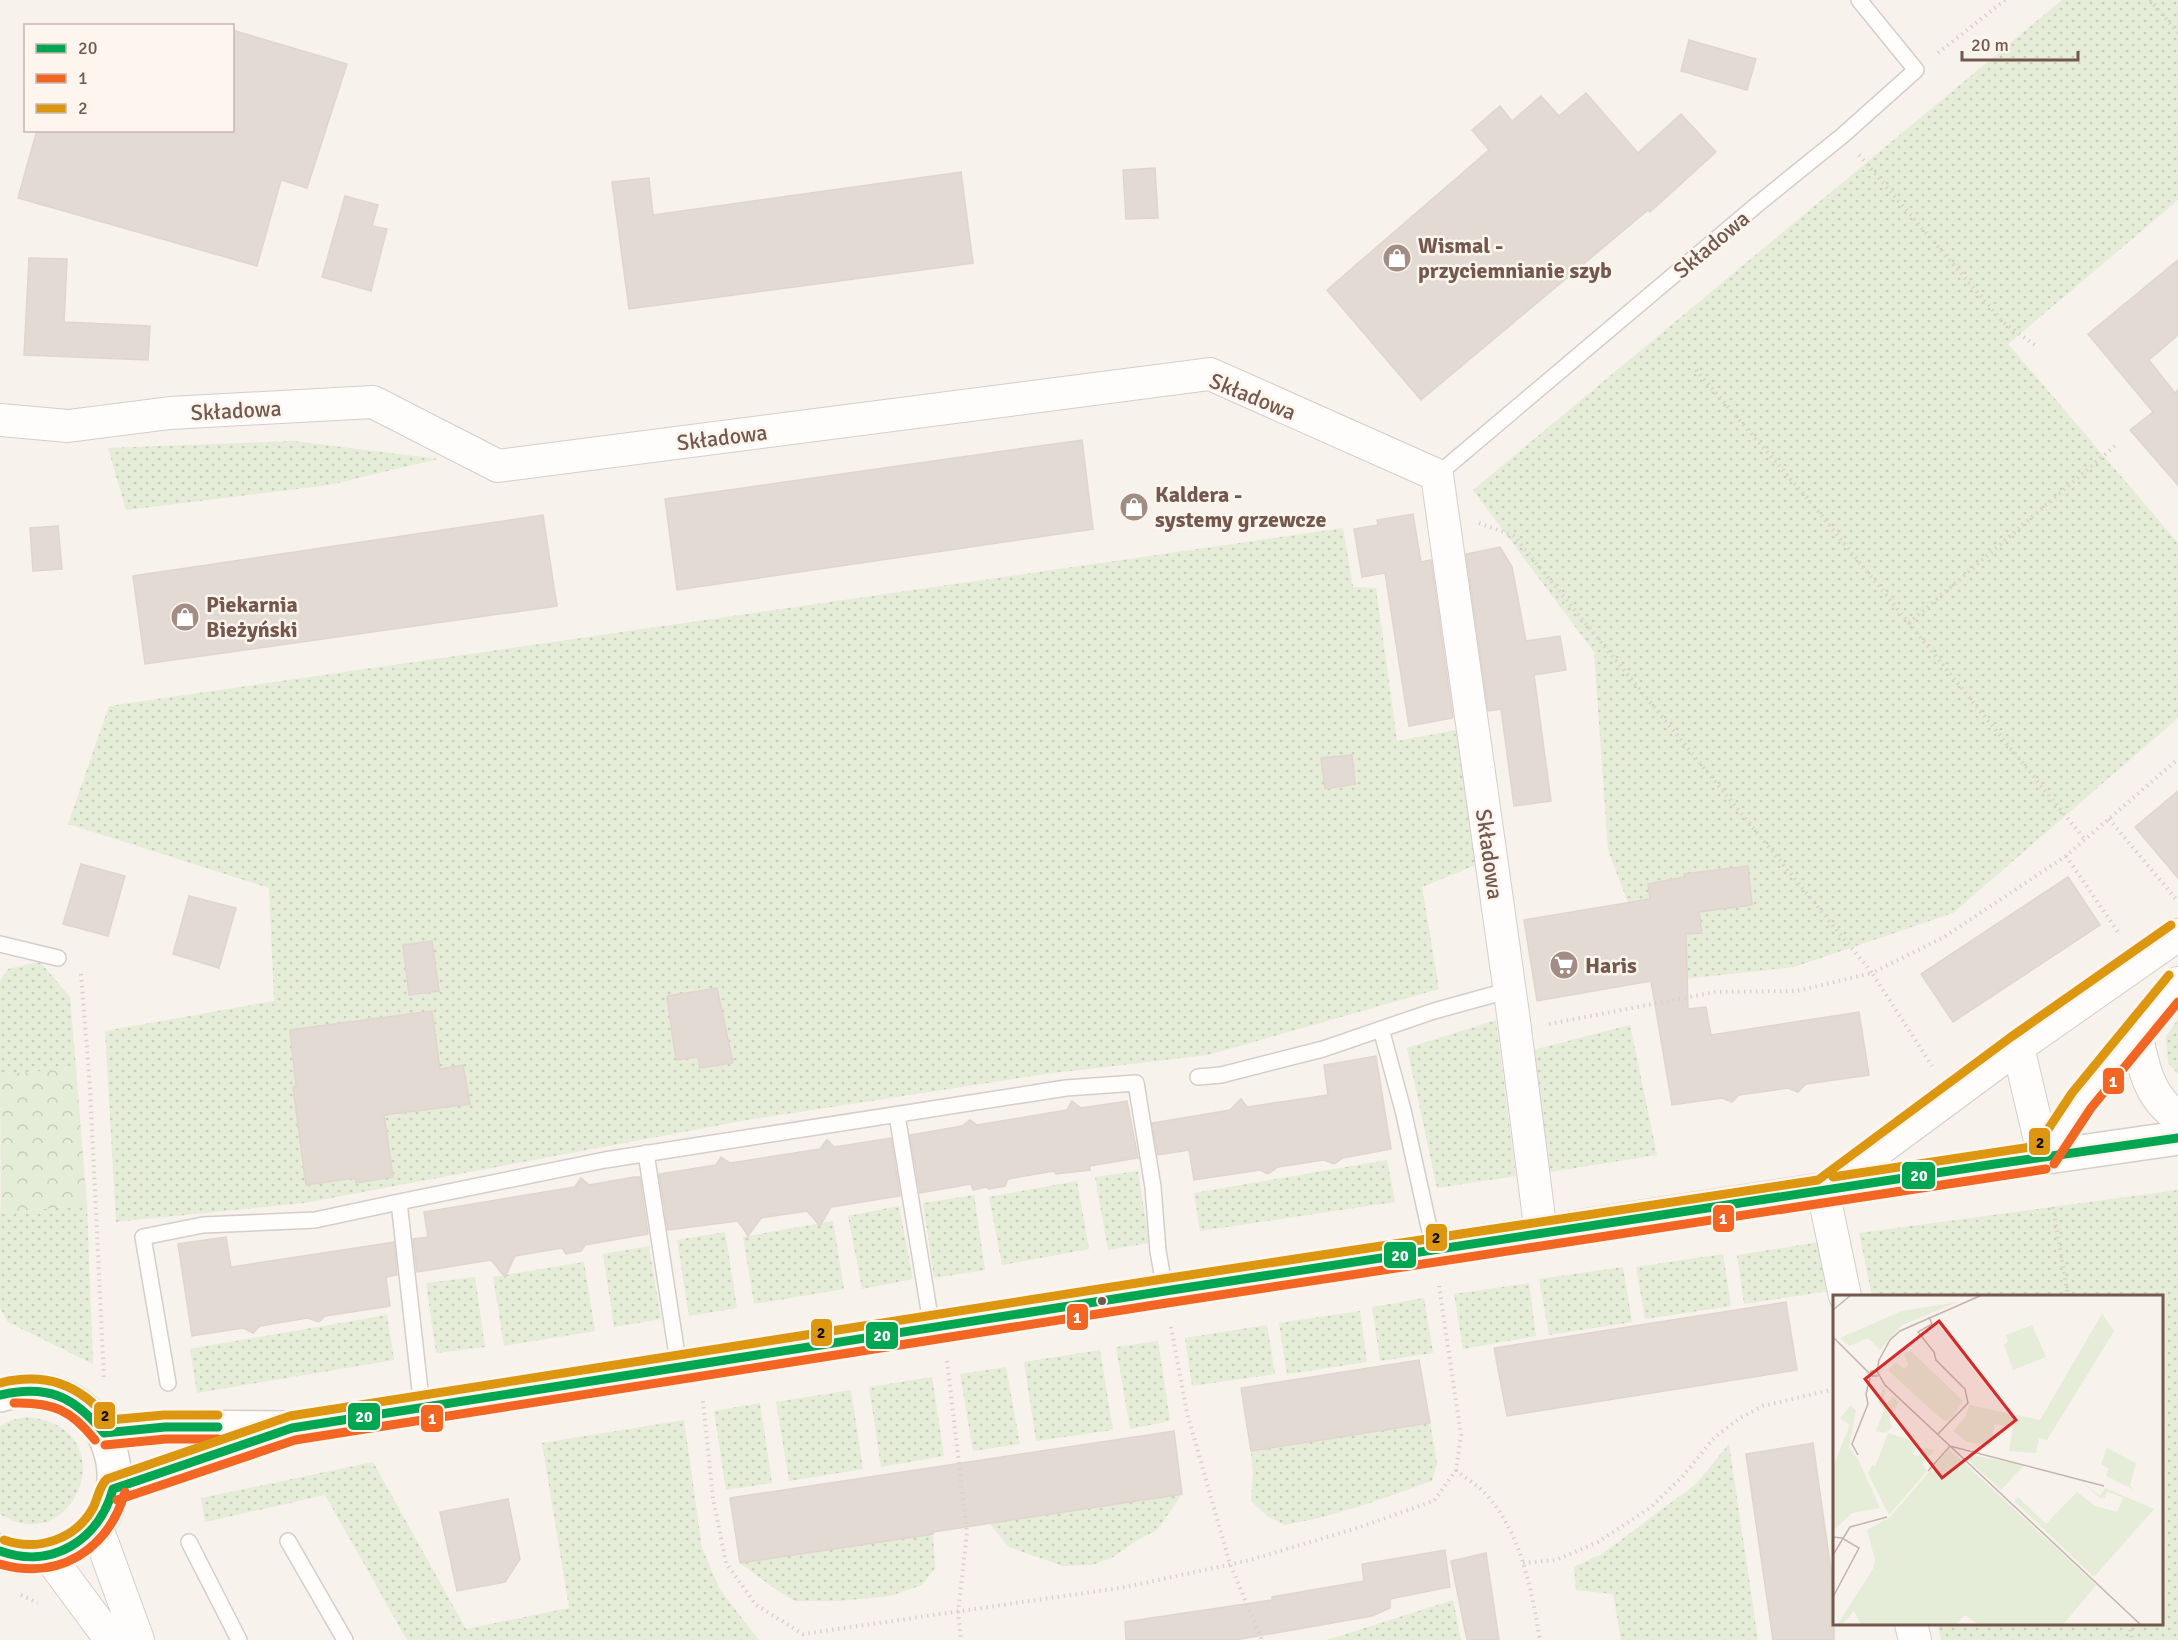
<svg xmlns="http://www.w3.org/2000/svg" width="2178" height="1640" viewBox="0 0 2178 1640" font-family="Signika,sans-serif">
  <defs>
    <pattern id="grass-dots" width="8" height="8" patternUnits="userSpaceOnUse" patternTransform="scale(1.5)"><rect width="8" height="8" fill="#e5ecd7"/><path d="M2 2h.1M6 6h.1" fill="none" stroke="#c8ccba" stroke-width="1.8" stroke-linecap="round"/></pattern>
    <pattern id="forest-crowns" width="20" height="18" patternUnits="userSpaceOnUse" patternTransform="scale(1.5)"><rect width="20" height="18" fill="#e5ecd7"/><path d="M2 6a3 3 0 1 1 6 0M12 15a3 3 0 1 1 6 0" fill="none" stroke="#c8ccba"/></pattern>
  </defs>
  <rect width="100%" height="100%" fill="#f7f2ec"/>
  <!-- grass -->
  <path fill="url(#grass-dots)" d="M2062,0h116v200l-170,144 170,199v175l-225,195 -159,54 -136,15 -50,-132 -14,-198 -121,-162z
    M294,441l144,18 -109,26 -203,25 -18,-62z
    M1343,528l10,59 23,1 21,153 59,-11 20,135 -54,22 17,102 -231,66 -163,19 -298,46 -443,83 -188,19 -11,-191 169,-30 -5,-113 -201,-64 41,-118z
    M40,962l30,35 6,72 -76,5v-93l8,-12z
    M2178,1019v55l-10,-11 -2,-26z
    M1496,1020l20,156 -79,12 -30,-140z
    M1630,1025l27,130 -107,17 -17,-122z
    M1387,1160l8,42 -195,29 -6,-38z
    M1138,1171l11,72 -41,7 -13,-73z
    M1077,1181l12,68 -87,16 -13,-68z
    M2178,1190v450h-237l-3,-16h224v-328h-290l-13,-63z
    M974,1195l11,75 -51,8 -11,-75z
    M0,1204l1,9 86,-8 6,159 -85,-42 -8,-14z
    M899,1206l14,73 -51,10 -14,-73z
    M833,1221l11,68 -90,15 -11,-67z
    M725,1232l12,76 -48,8 -12,-76z
    M1825,1241l10,49 -91,14 -7,-49z
    M649,1246l12,73 -47,8 -11,-73z
    M1723,1254l8,52 -86,13 -9,-52z
    M584,1262l11,69 -91,15 -11,-69z
    M1623,1267l9,55 -83,13 -10,-56z
    M475,1277l10,70 -49,6 -10,-70z
    M1529,1283l7,53 -73,13 -9,-55z
    M1424,1298l9,55 -53,8 -8,-54z
    M1360,1311l7,51 -80,12 -8,-51z
    M387,1315l7,45 -197,33 -7,-44z
    M1267,1325l8,49 -83,12 -7,-48z
    M1158,1341l12,80 -40,8 -14,-82z
    M1100,1350l13,80 -77,11 -12,-79z
    M1006,1367l14,77 -47,7 -13,-77z
    M932,1377l12,79 -63,11 -12,-80z
    M851,1390l12,79 -74,12 -13,-79z
    M760,1403l12,80 -46,7 -12,-79z
    M27,1417c101,9 48,145 -27,97v-88l12,-6z
    M684,1420l18,128 18,42 39,50h-352l-82,-145 -120,27 -4,-24 172,-36 93,167 103,-21 -27,-165z
    M1430,1423l7,40 -5,18 -65,23 -48,14 -35,7 -17,-9 -16,-15 2,-26 -2,-24z
    M1729,1444l29,196h-137l-8,-46 -37,-4 -2,-23 28,-13 94,-70z
    M1182,1494l-24,35 -25,14 -20,14 -21,8 -29,1 -54,-19 -20,-24z
    M933,1534l2,34 -13,17 -32,11 -52,5h-43l-20,-12 -35,-26z
    M1453,1600l8,40h-134z"/>
  <!-- forest -->
  <path fill="url(#forest-crowns)" d="M76,1069l11,136 -86,8 -1,-139z"/>
  <!-- building -->
  <path fill="#e3dad4" stroke="#e0d5ce" stroke-width="1.5" d="M232,30l115,34 -40,124 -26,-8 -24,86 -239,-68 19,-68h195z
    M1689,40l67,19 -9,31 -66,-19z
    M1586,93l52,60 43,-39 35,38 -66,60 -2,-2 -227,190 -94,-110 162,-140 -17,-20 28,-24 12,15 29,-25 18,20z
    M1155,168l3,50 -32,1 -3,-49z
    M961,172l12,91 -344,46 -17,-127 37,-4 4,37z
    M345,196l33,9 -6,21 15,3 -16,62 -49,-14z
    M29,258l38,1 -3,63 86,4 -2,34 -124,-5z
    M2178,260v75l-29,25 26,33 3,-3v95l-48,-55 23,-18 -65,-78z
    M1082,440l11,89 -416,61 -12,-91z
    M1413,514l8,48 10,-2 22,158 -44,8 -24,-153 -23,4 -8,-48 24,-4 -1,-5z
    M543,515l14,91 -412,58 -12,-88z
    M58,526l4,43 -29,2 -3,-43z
    M1500,547l12,20 14,74 34,-5 6,34 -32,5 17,126 -37,5 -13,-97 -13,2 -22,-157z
    M1352,755l3,29 -30,5 -4,-31z
    M2178,791v87l-43,-51z
    M81,864l44,12 -17,60 -45,-12z
    M1748,866l4,39 -53,7 3,21 -16,1 2,75 18,-2 5,28 148,-23 10,63 -63,9 -8,8 -10,-4 -49,7 -7,7 -10,-4 -50,7 -21,-124 -114,20 -13,-81 126,-21 -2,-15 37,-7 -1,-3z
    M2068,877l32,48 -147,97 -32,-48z
    M189,896l47,12 -17,60 -46,-14z
    M432,941l7,50 -30,4 -6,-50z
    M717,988l16,75 -33,5 -2,-11 -22,3 -9,-64z
    M432,1011l8,58 23,-4 7,39 -86,11 9,62 -37,6 -1,-5 -49,7 -13,-98 3,-1 -6,-56z
    M1376,1056l15,93 -48,9 -9,6 -10,-4 -46,7 -10,7 -8,-4 -66,10 -5,-30 -31,5 -6,-32 78,-13 11,-11 6,8 81,-12 -4,-30z
    M1072,1101l9,7 46,-7 11,57 -48,8v4l-34,4 -2,-3 -46,8 -3,7 -16,3 -3,-2 -13,3 -2,-6 -51,9 -10,-58 52,-9 8,-6 7,5 90,-15z
    M891,1138l9,58 -69,11 -11,19 -13,-15 -46,7 -13,18 -10,-15 -70,9 -9,-56 57,-9 5,-8 9,6 90,-14 7,-9 7,7z
    M634,1177h6l8,57 -63,11 -4,6 -15,3 -4,-6 -47,8 -10,21 -14,-17 -74,12 -4,-33 15,-2 -4,-25 151,-25 6,-9 8,7z
    M226,1237l5,30 163,-25 3,33 -11,2 4,29 -65,10 -6,6 -12,-4 -47,8 -7,7 -10,-5 -51,8 -14,-92z
    M1786,1302l11,68 -290,46 -13,-68z
    M1419,1360l11,63 -179,28 -10,-63z
    M1174,1431l8,63 -249,38v2l-193,29 -10,-65z
    M1813,1443l21,149v48h-61l-27,-186z
    M508,1499l12,60 -15,23 -48,9 -17,-79z
    M1445,1550l5,37 -60,12v9l-18,8 -137,24h-109l-1,-18 147,-22v-3l92,-16 -2,-17z
    M1486,1553l13,87h-32l-16,-79z"/>
  <g fill="none" stroke-linecap="round" stroke-linejoin="round">
    <!-- lane casing -->
    <g stroke="#d6cdc9" stroke-width="18">
      <path id="lane" d="M1437,475l322,-272 83,-67 74,-66 -57,-70
        M0,944l58,14
        M1381,1029l22,81 31,140
        M1198,1077l23,-2 102,-26 111,-38 76,-21
        M897,1115l35,214
        M646,1153l33,215
        M399,1202l206,-42 461,-72 70,-5 17,104 5,64 7,40
        M168,1383l-25,-146 60,-12 112,-5 84,-18 23,206
        M288,1541l57,99
        M189,1542l50,98"/>
    </g>
    <!-- street casing -->
    <g stroke="#d6cdc9" stroke-width="34">
      <path id="street" d="M0,420l68,6 102,-13 203,-11 125,64 712,-92 227,101 77,546 27,213
        M2136,1033c7,32 12,64 42,84
        M2018,1047l26,110
        M2044,1157l37,-56 97,-118
        M1845,1296l-22,-105 195,-144 160,-112
        M96,1525l42,115
        M48,1555l63,85
        M1911,1624l4,16"/>
    </g>
    <!-- secondary casing -->
    <g stroke="#d6cdc8" stroke-width="36">
      <path id="secondary" d="M0,1395c112,-34 162,123 54,159 -16,5 -39,5 -54,-3
        M104,1433l61,-6 127,1c629,-97 1256,-200 1886,-290
        M113,1489l155,-53"/>
    </g>
    <!-- path -->
    <path stroke="#dad1cf" stroke-width="4" stroke-dasharray="1.5 4.5" stroke-linecap="butt" d="M2150,0l28,33
      M1938,53l67,-53
      M1859,155l144,167 33,24
      M1696,370l112,129 278,342
      M1479,523l35,13 358,437 72,-36 122,-81 112,-97
      M1909,623l208,-179
      M2109,819l67,80
      M2066,856l52,76
      M81,974l9,114 14,291
      M1549,1024l166,-32 82,-1 75,-18 60,93
      M2053,1207l15,89
      M1171,1327l16,86 43,151 32,76
      M947,1361l20,171 -9,81 3,27
      M703,1401l10,97 13,65 30,42 47,29 323,-47 124,-27 104,-31 80,-28 22,-31 5,-35 -22,-149
      M1456,1470c8,7 18,13 26,20 39,40 49,97 58,150
      M1523,1563l33,-3 42,-18 52,-34 32,-31 33,-40 25,-19 23,-12 71,-17
      M21,1595l17,8
      M2129,1624l3,16"/>
    <!-- lane -->
    <use href="#lane" stroke="#fefdfc" stroke-width="15"/>
    <!-- street -->
    <use href="#street" stroke="#fefdfc" stroke-width="32"/>
    <!-- secondary -->
    <use href="#secondary" stroke="#fefdfc" stroke-width="33"/>
    <!-- bus-1 casing -->
    <g stroke="#fef6ee" stroke-width="14">
      <path id="bus-1" d="M0,1395c47,-11 74,1 104,38
        M104,1433l61,-6h53
        M113,1489l179,-61 873,-137 830,-127 183,-26
        M0,1551c52,19 99,-11 113,-62"/>
    </g>
    <!-- bus-2 casing -->
    <g stroke="#fef6ee" stroke-width="14">
      <path id="bus-2" d="M2054,1164l37,-56 87,-106
        M14,1403c39,-1 57,7 81,37
        M105,1445l61,-6h52
        M117,1500l178,-60 872,-137 879,-134
        M0,1564c59,17 108,-14 125,-72"/>
    </g>
    <!-- bus-3 casing -->
    <g stroke="#fef6ee" stroke-width="14">
      <path id="bus-3" d="M1833,1177l204,-31 35,-53 97,-118
        M0,1383c46,-11 79,1 109,37l55,-5h54
        M4,1540c34,12 72,-1 89,-32 5,-10 6,-22 14,-29l183,-63 873,-137 655,-99 193,-143 160,-112"/>
    </g>
    <!-- bus-1 -->
    <use href="#bus-1" stroke="#00a651" stroke-width="9"/>
    <!-- bus-2 -->
    <use href="#bus-2" stroke="#f26522" stroke-width="9"/>
    <!-- bus-3 -->
    <use href="#bus-3" stroke="#dd960f" stroke-width="9"/>
  </g>
  <!-- icons -->
  <defs>
    <g id="shop-disc" transform="scale(1.5)"><circle r="9.5" fill="#a28d85" stroke="#fef6ee"/><path d="M-5-2.5h2.3a2.7 3.5 0 0 1 5.4 0H5L5.5 6h-11ZM-1.5-2.5h3a1.5 2.3 0 0 0-3 0Z" fill="#fff"/></g>
    <g id="supermarket-disc" transform="scale(1.5)"><circle r="9.5" fill="#a28d85" stroke="#fef6ee"/><path d="M-6-5.5h2.5l.6 2H6L4.5 2H-2.5L-4.4-4H-6ZM-1.5 3.2a1.3 1.3 0 1 0 .1 0ZM3 3.2a1.3 1.3 0 1 0 .1 0Z" fill="#fff"/></g>
  </defs>
  <g fill-rule="evenodd">
    <use href="#shop-disc" x="1397" y="258"/>
    <use href="#shop-disc" x="1134" y="507"/>
    <use href="#shop-disc" x="185" y="617"/>
    <use href="#supermarket-disc" x="1564" y="965"/>
  </g>
  <!-- markers -->
  <circle fill="#74574d" stroke="#fef6ee" stroke-width="2" cx="1102" cy="1301" r="5"/>
  <g text-anchor="middle" stroke-width="5" stroke-linejoin="round" paint-order="stroke">
    <!-- street labels -->
    <g font-size="22" fill="#74574d" stroke="#fef6ee">
      <text transform="translate(1711 244) rotate(-40)" y="8">Składowa</text>
      <text transform="translate(1253 396) rotate(22)" y="8">Składowa</text>
      <text transform="translate(236 410) rotate(-3)" y="8">Składowa</text>
      <text transform="translate(722 437) rotate(-7)" y="8">Składowa</text>
      <text transform="translate(1490 854) rotate(82)" y="8">Składowa</text>
    </g>
    <!-- poi labels -->
    <g font-size="22" font-weight="bold" fill="#74574d" stroke="#fef6ee" text-anchor="start">
      <text x="1418" y="253">Wismal -<tspan x="1418" dy="25">przyciemnianie szyb</tspan></text>
      <text x="1155" y="502">Kaldera -<tspan x="1155" dy="25">systemy grzewcze</tspan></text>
      <text x="206" y="612">Piekarnia<tspan x="206" dy="25">Bieżyński</tspan></text>
      <text x="1585" y="973">Haris</text>
    </g>
  </g>
  <!-- overview -->
  <g transform="translate(1833 1295)">
    <rect width="330" height="330" fill="#f7f2ec"/>
    <path d="M125,7l-56,23 -22,25 -12,-12 -19,8 -9,-8 62,-27zM269,19l12,17 -67,109 -8,-2 -3,15 -27,-2 4,-23 -18,-4 -5,22 -23,-4 -14,-11 13,-15 3,-11 71,15zM78,56l52,50 -11,17 -7,3 -11,-8 -46,-43 8,-8 8,7 4,-4 -4,-12zM45,88l8,7 -4,10 5,3 6,-6 6,5 -10,18 3,7 -7,6 -9,-2 8,-21 -6,-8 5,-13zM17,111l6,4 -7,37 10,14 21,47 -28,5 -19,18v-64l17,-42 -10,-7zM55,138l30,10 -5,11 5,3 6,-9 11,2 -13,14 5,7 -38,44 -21,-42 4,-8 3,2zM116,154l147,136 -33,40h-84l-14,-10 -10,10h-94l-7,-14 -12,14h-5l36,-56 2,-9 -8,-30 23,-13zM136,161l13,1 42,8 -23,25 -33,-30zM246,185l21,16 5,-8 49,21 -60,68 -80,-76 4,-4 28,27 31,-32 18,14 22,6 6,-14 -16,-7 -2,7h-5z" fill="#e5ecd7"/>
    <path d="M274,153l29,15 -6,23 5,4 -29,-14 3,-7 -8,-5z" fill="#e5ecd7"/>
    <path d="M199,30l14,32 -33,13 -9,-25 4,-3 -2,-7z" fill="#e5ecd7"/>
    <path fill="none" stroke="#c3b4ac" stroke-width="1.5" d="M0,15l18,-15M96,22l3,7 -14,8 16,20 2,8 29,29 3,14 -30,31M0,42l36,36M46,65l-2,11 8,14 256,240M45,67l12,-22 10,-9 82,-36M44,76h-6l-2,5h9M25,160l-6,-11 16,-40 -2,-10 4,-16M95,176l22,-25 154,40M0,242l9,1 17,10 -26,49M0,260l17,-28 37,-10"/>
    <path fill="#d62828" fill-opacity="0.15" stroke="#d62828" stroke-width="3" d="M106,26l77,99 -74,58 -77,-99z"/>
    <rect width="330" height="330" fill="none" stroke="#74574d" stroke-width="3"/>
  </g>
  <g stroke="#fef6ee" stroke-width="2">
    <rect x="2102" y="1067" width="23" height="28" rx="6" fill="#f26522"/>
    <rect x="2028" y="1127" width="23" height="29" rx="6" fill="#dd960f"/>
    <rect x="1901" y="1161" width="35" height="29" rx="6" fill="#00a651"/>
    <rect x="1712" y="1204" width="23" height="29" rx="6" fill="#f26522"/>
    <rect x="1425" y="1223" width="23" height="29" rx="6" fill="#dd960f"/>
    <rect x="1383" y="1241" width="34" height="28" rx="6" fill="#00a651"/>
    <rect x="1066" y="1303" width="23" height="28" rx="6" fill="#f26522"/>
    <rect x="810" y="1318" width="23" height="29" rx="6" fill="#dd960f"/>
    <rect x="865" y="1321" width="34" height="29" rx="6" fill="#00a651"/>
    <rect x="93" y="1401" width="23" height="29" rx="6" fill="#dd960f"/>
    <rect x="347" y="1402" width="34" height="29" rx="6" fill="#00a651"/>
    <rect x="420" y="1404" width="24" height="29" rx="6" fill="#f26522"/>
  </g>
  <g font-size="16" text-anchor="middle" font-weight="bold" fill="#fff">
    <text x="2113" y="1087">1</text>
    <text x="1919" y="1181">20</text>
    <text x="1723" y="1224">1</text>
    <text x="1400" y="1261">20</text>
    <text x="1077" y="1323">1</text>
    <text x="882" y="1341">20</text>
    <text x="364" y="1422">20</text>
    <text x="432" y="1424">1</text>
  </g>
  <g font-size="16" text-anchor="middle" font-weight="bold" fill="#111">
    <text x="2040" y="1148">2</text>
    <text x="1436" y="1243">2</text>
    <text x="821" y="1338">2</text>
    <text x="105" y="1421">2</text>
  </g>
  <!-- legend -->
  <rect x="24" y="24" width="210" height="108" fill="#fef6ee" stroke="#c7b6ae" stroke-width="1.5"/>
  <rect x="36" y="44" width="30" height="9" fill="#00a651" stroke="#c7b6ae" stroke-width="1.5"/>
  <text x="78" y="54" font-size="18" fill="#74574d">20</text>
  <rect x="36" y="74" width="30" height="9" fill="#f26522" stroke="#c7b6ae" stroke-width="1.5"/>
  <text x="78" y="84" font-size="18" fill="#74574d">1</text>
  <rect x="36" y="104" width="30" height="9" fill="#dd960f" stroke="#c7b6ae" stroke-width="1.5"/>
  <text x="78" y="114" font-size="18" fill="#74574d">2</text>
  <!-- scale -->
  <path d="M1962 51v9h116v-9" fill="none" stroke="#74574d" stroke-width="3"/>
  <text x="1971" y="51" font-size="18" fill="#74574d" stroke="#fef6ee" stroke-width="4.5" paint-order="stroke">20 m</text>
</svg>
